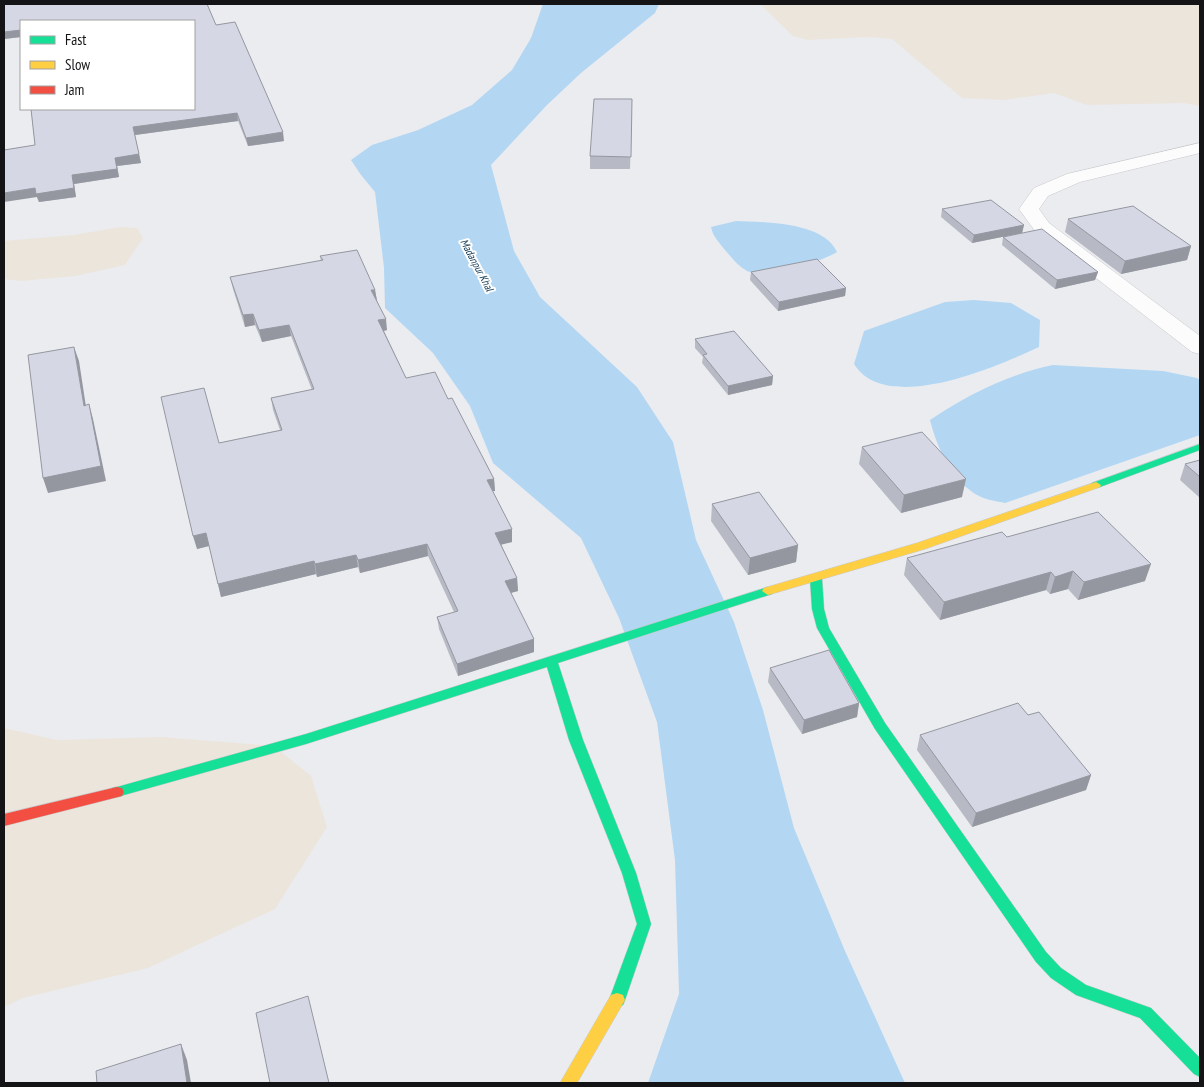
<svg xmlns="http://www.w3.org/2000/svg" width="1204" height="1087" viewBox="0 0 1204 1087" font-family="'PT Sans Narrow',sans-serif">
  <rect width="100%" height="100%" fill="#ebecf0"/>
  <!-- industrial -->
  <path fill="#ece5dc" d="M760,4h440v102l-16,-3 -97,2 -33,-12 -50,7 -42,-2 -70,-59 -23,-2 -61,3 -15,-4z
    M120,227l17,1 6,10 -18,27 -50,11 -54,5 -17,-2v-38l70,-6z
    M4,728l53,12 104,-3 113,9 37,30 16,51 -52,82 -127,59 -125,30 -19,9z"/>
  <!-- water -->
  <path fill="#b3d7f3" d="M543,4h116l-4,9 -74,60 -34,32 -56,60 23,86 26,46 97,90 36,55 23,98 38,82 29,88 31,118 51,123 60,132h-257l31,-89 -4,-134 -18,-138 -38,-104 -38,-80 -88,-75 -23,-57 -37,-53 -48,-45 -1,-40 -9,-76 -14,-17 -10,-15 21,-15 46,-15 54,-25 40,-35 19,-32z
    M736,221c28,1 88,1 101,31 -16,10 -72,27 -90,19 -9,-5 -15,-13 -22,-21 -6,-8 -12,-13 -14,-23z
    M974,300l37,3 29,17 -1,27c-41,19 -153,69 -185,17l10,-33 81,-29z
    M1053,365l110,6 34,7 3,2v55l-195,68c-8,-2 -19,-3 -26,-7 -27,-14 -42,-48 -49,-76 37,-25 79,-46 123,-55z"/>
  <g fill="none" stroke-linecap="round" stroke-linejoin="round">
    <!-- street casing -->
    <g stroke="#c8c8cb" stroke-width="1">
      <path id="street" d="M1200,143v10l-120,29 -32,14 -9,13 10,14 151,113v18l-8,-2 -157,-121 -16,-22 15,-21 33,-14z"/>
    </g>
    <!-- fast casing -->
    <g stroke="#c8c8cb" stroke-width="1">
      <path id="fast" d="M1200,444v6l-100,37 -4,1 -5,-3 1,-2z
        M816,575l6,4 2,30 5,19 56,95 161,229 15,16 25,17 65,23 49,50v19l-6,-3 -54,-56 -64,-23 -25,-17 -15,-16 -161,-233 -58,-101 -5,-19 -2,-30z
        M768,587l4,1 2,3 -2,3 -214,69 25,77 53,133 15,51 -26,76 -2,5 -6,2 -6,-2 -2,-5 28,-76 -15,-51 -53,-133 -22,-73 -241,77 -189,53 -5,-1 -2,-4 2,-4 5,-1 189,-53z"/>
    </g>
    <!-- slow casing -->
    <g stroke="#c8c8cb" stroke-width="1">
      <path id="slow" d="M1096,482l5,3 -1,2 -175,62 -157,46 -6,-4 2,-3 153,-45z
        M617,993l6,2 2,5 -48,83h-17l51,-88z"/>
    </g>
    <!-- jam casing -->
    <g stroke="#c8c8cb" stroke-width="1">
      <path id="jam" d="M117,787l5,1 2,4 -2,4 -118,30v-12z"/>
    </g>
    <!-- street -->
    <use href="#street" fill="#fcfcfd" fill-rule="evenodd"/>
    <!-- fast -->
    <use href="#fast" fill="#16e098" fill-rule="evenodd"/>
    <!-- slow -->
    <use href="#slow" fill="#ffcf43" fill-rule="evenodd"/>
    <!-- jam -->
    <use href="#jam" fill="#f24e42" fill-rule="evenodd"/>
  </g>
  <!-- wall -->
  <path fill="#b7bac4" d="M4,4l212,21 68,116 -36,5 -10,-25 -103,14 6,28 -24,3 2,11 -45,7 2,13 -37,5 -2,-5 -2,-52 -14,-124v16l-17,2z
    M632,99l-2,70h-40v-13z
    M942,209l82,16 -2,8 -50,10 -31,-26z
    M1068,219l123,27 -4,14 -66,14 -56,-42z
    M1003,237l95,35 -3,8 -40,9 -53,-44z
    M320,256l55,34 2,10 10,30 -3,1 22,47 42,21 46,80 1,12h-3l20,51 -11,2 16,34 1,13 -7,2 23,46v13l-76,24 -19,-47 -2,-12 17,-5 -26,-56 -68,17 -2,-6 -41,10 -1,-3 -95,23 -12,-51 -12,3 22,-106 61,-13 -7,-20 -2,-12 41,-8 -21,-54 -29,6 -7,-17 -10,2 -12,-38 -3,-12 91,-16z
    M751,272l95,16 -1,8 -67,15 -28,-31z
    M695,339l78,37 -1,9 -44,10 -26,-32 1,-6 -8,-9z
    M862,447l100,50 -61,16 -42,-49z
    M1200,460v38l-20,-18 5,-16z
    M712,504l86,41 -2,17 -48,13 -37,-54z
    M1007,537l138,44 -67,19 -10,-11 -18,5 -4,-4 -106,30 -36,-45 3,-17z
    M770,668l89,35 -2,14 -55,17 -34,-52z
    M1028,715l63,60 -5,15 -114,37 -55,-77 3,-15z"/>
  <!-- shaded-wall -->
  <path fill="#9597a0" d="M21,30v7l-17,2v-7z
    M237,113l1,8 -103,14 -2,-8z
    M283,132l1,9 -36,5 -2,-8z
    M139,154l2,9 -24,3 2,11 -45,7 2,13 -37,5 -2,-5 -33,5v-9l31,-5 37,-13 43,-17z
    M1024,225l-2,8 -50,10 2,-8z
    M1191,246l-4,14 -66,14 4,-13z
    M1098,272l-3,8 -40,9 2,-9z
    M846,288l-1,8 -67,15 1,-9z
    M371,290h4l2,11z
    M253,314l2,11 -10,2 -2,-12z
    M386,319l1,11 -7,2 -2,-12z
    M289,325l2,11 -29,6 -3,-12z
    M74,347l5,14 9,59 -4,-14z
    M773,376l-1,9 -44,10v-9z
    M89,404l4,15 13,62 -58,12 -5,-15z
    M494,479l1,12 -7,1 -1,-12z
    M966,479l-4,18 -61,16 3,-18z
    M512,529v13l-16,4 -1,-13z
    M206,533l3,13 -12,3 -4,-13z
    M427,544l1,12 -68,17 -2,-13z
    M798,545l-2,17 -48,13 2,-17z
    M356,555l2,12 -41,10 -2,-13z
    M314,561l2,13 -95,23 -3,-13z
    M1151,564l-6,17 -67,19 6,-18z
    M1073,571l-5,18 -18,5 5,-17z
    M1051,572l-5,18 -106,30 4,-18z
    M517,578l1,13 -12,3 -1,-13z
    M534,639v13l-76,24 -1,-12z
    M859,703l-2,14 -55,17 2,-14z
    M1091,775l-5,15 -114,37 4,-14z
    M181,1044l6,16 4,23h-4z"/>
  <!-- building -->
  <path fill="#d5d8e4" stroke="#9597a0" d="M4,4h203l9,21 19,-3 48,110 -37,6 -9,-25 -104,14 6,27 -24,4 2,11 -45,6 2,13 -38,6 -1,-6 -31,5v-43l31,-5 -4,-36h163v-88h-173v9l-17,2z
    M594,99h38l-1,58 -41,-1z
    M991,200l33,25 -50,10 -32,-26z
    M1133,206l58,40 -66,15 -57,-42z
    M1042,229l56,43 -41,8 -54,-43z
    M357,250l18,40h-4l15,29 -8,1 28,58 29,-6 13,27 4,-1 42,81 -7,1 25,49 -17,4 22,45 -12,3 29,58 -77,25 -20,-47 21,-6 -31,-67 -69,16 -2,-5 -41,9 -1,-3 -96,23 -12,-51 -13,3 -32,-139 43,-9 15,55 63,-13 -11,-32 43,-9 -25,-64 -30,5 -6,-16 -10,1 -13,-38 93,-17 -3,-4z
    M817,259l29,29 -67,14 -28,-30z
    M734,331l39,45 -45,10 -25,-31 4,-1 -12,-15z
    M74,347l10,59 5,-2 12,62 -58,12 -15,-123z
    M922,432l44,47 -62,16 -42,-48z
    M1200,460v17l-15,-13z
    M759,492l39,53 -48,13 -38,-54z
    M1098,512l53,52 -67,18 -11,-11 -18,6 -4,-5 -107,30 -37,-44 95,-26 5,5z
    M829,650l30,53 -55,17 -34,-52z
    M1018,703l10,12 11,-3 52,63 -115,38 -56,-78z
    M308,996l21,87h-59l-14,-70z
    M181,1044l6,39h-90l-1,-12z"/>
  <g text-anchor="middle" stroke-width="4" stroke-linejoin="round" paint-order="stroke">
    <!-- far-water labels -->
    <g font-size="11" font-style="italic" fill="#153b55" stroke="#fff">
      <text transform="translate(477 265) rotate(62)" y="4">Madanpur Khal</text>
    </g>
  </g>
  <!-- border -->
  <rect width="1204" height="1087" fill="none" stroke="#141417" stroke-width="10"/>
  <!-- legend -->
  <rect x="20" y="20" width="175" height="90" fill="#ffffff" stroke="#a1a1a2"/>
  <rect x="30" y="36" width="25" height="8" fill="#16e098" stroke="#a1a1a2"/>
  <text x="65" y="45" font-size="15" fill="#141417">Fast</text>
  <rect x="30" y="61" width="25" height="8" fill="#ffcf43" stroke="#a1a1a2"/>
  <text x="65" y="70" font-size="15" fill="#141417">Slow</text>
  <rect x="30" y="86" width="25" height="8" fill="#f24e42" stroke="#a1a1a2"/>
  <text x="65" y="95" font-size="15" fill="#141417">Jam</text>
</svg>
